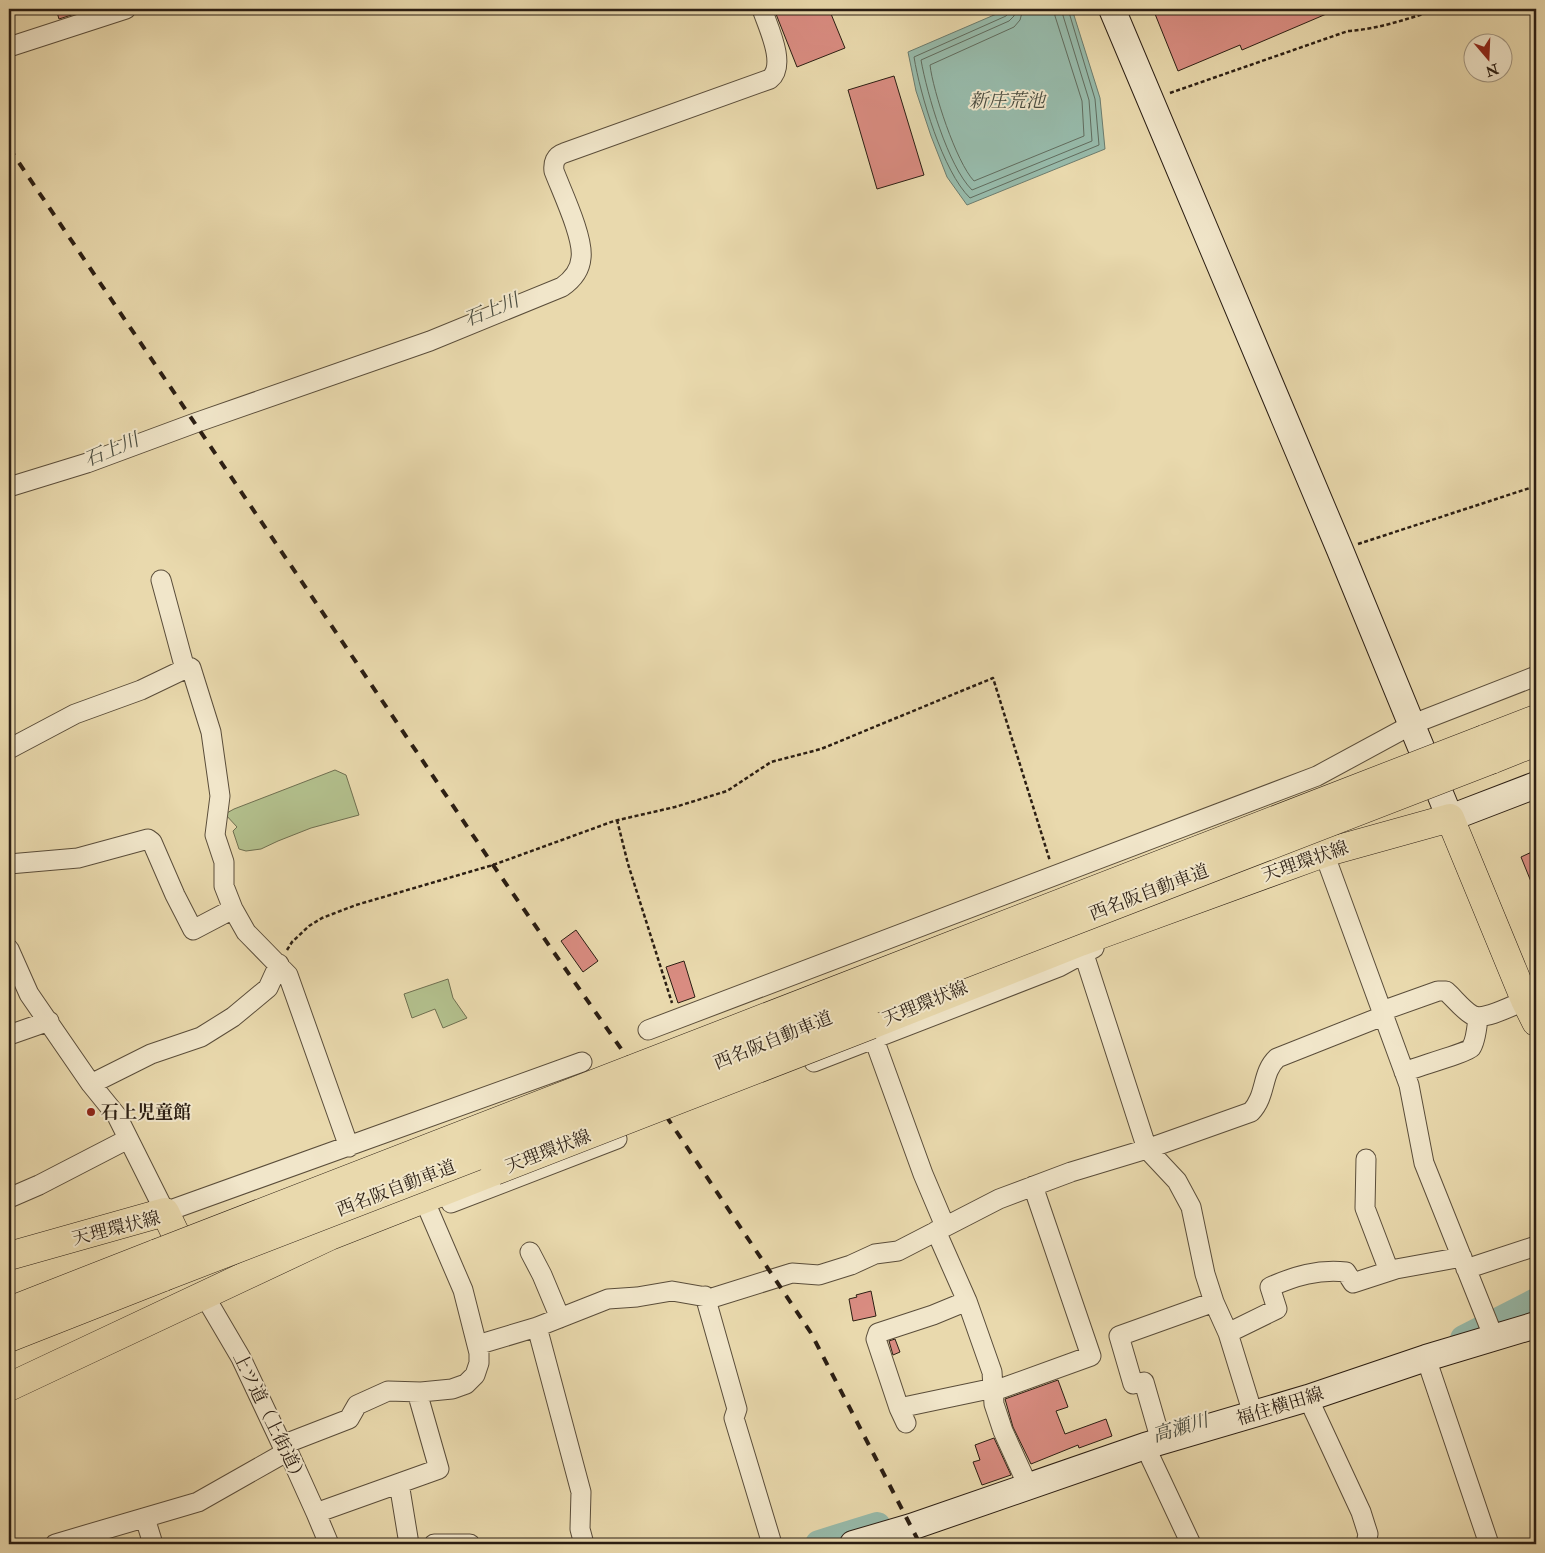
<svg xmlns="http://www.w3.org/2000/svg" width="1545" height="1553" viewBox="0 0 1545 1553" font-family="'IM FELL Double Pica','Noto Serif JP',serif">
  <rect width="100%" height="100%" fill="#e9d9ad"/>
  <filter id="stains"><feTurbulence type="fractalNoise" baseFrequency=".004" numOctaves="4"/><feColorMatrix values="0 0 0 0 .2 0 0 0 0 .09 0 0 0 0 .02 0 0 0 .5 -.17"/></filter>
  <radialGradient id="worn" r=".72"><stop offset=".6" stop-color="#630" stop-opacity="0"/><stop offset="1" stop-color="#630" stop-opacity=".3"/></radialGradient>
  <!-- green -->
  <path fill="#b3c08d" stroke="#6f6f50" d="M335,770l11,5 13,40 -48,13 -33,13 -17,8 -15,2 -7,-2 -6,-18 4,-4 -12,-13 9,-5z
    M448,979l5,19 14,20 -24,10 -8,-19 -23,9 -8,-24z"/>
  <!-- water -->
  <path fill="#97baaa" stroke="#6c7c6e" d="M1008,9h64l28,89 5,51 -138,56 -20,-28 -16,-41 -15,-45 -8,-39z"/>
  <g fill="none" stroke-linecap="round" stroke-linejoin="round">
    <!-- shore -->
    <path stroke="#616c5e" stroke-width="1" d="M1009,9v4l-3,3 -92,41c6,37 29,115 56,141l129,-53 -4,-46 -27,-90
      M1015,9l-1,7 -5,5 -88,39c6,34 27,106 51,130l120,-49 -3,-41 -28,-91
      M1023,9l-3,11 -6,7 -84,38c3,26 26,97 44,116l110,-45 -2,-35 -27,-85 -1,-7"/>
    <!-- river -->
    <path stroke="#97baaa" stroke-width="28" d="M1464,1339l72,-37
      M819,1544l58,-18"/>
  </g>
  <!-- building -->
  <path fill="#d98c81" stroke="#2b1e13" d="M56,9h34l-31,10z
    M774,9h55l16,39 -48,19z
    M1153,9h185l-96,41 -2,-5 -62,26z
    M894,76l30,99 -47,14 -29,-99z
    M1536,850v44l-15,-37z
    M576,930l22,31 -15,11 -22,-31z
    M684,961l11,36 -17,6 -12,-36z
    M871,1291l5,25 -23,5 -4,-22 8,-2 -1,-2z
    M895,1339l5,13 -7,3 -4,-14z
    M1058,1380l10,27 -12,4 9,23 41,-15 6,17 -33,12 -1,-3 -47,19 -18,-37 -8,-28z
    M994,1438l17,37 -29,10 -9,-23 7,-2 -5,-15z"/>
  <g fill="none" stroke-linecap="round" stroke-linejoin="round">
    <!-- street casing -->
    <g stroke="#5a4d3a" stroke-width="21">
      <path id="street" d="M9,47l117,-38
        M9,487l78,-24 108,-40 235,-82 132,-54c10,-7 18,-16 19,-29 3,-20 -19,-66 -27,-87 -1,-8 1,-15 10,-18l206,-74c17,-14 -2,-52 -8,-70
        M161,580l24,89
        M9,749l66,-35 66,-24 48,-23 2,1 20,64 9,64 -5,39 9,27v24l9,23
        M1324,853l85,232 15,78 70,175
        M9,864l69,-6 70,-19 4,3 23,53 18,35 40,-21 13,23 42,43 61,172
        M1080,942l67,207 30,32 14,26 14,67 9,28 14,31 25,81
        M9,949l20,45 62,90 26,32 48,96 417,-150
        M1382,1011l56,-20h8c8,7 17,19 26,24 13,7 49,-14 63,-19
        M648,1030l669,-254 96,-52 123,-48
        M9,1035l40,-14
        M874,1039l49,135 22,52
        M814,1062l245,-95 35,-19
        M1404,1072c9,-4 64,-20 67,-24 5,-7 6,-22 7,-30
        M91,1084l60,-30 50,-17 32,-20 35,-29 11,-24
        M1366,1159l-1,49 24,63
        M9,1198l30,-13 89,-46
        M451,1203l166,-64
        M936,1231l31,70 25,71 2,32 9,27 25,55
        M530,1252l12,23 18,43
        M1466,1269l70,-23
        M204,1295l37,63 41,87 6,6 28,62 13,31
        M705,1296l32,113 -3,9 38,126
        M537,1327l44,165 -1,37 4,15
        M1228,1333l49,-24 -7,-22c25,-11 48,-18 76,-15l7,11 43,-14 66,-12
        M477,1345l60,-18 71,-28 29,-2 35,-6 40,7 80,-25 27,2 32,-10 24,-11 23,-3 101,-52 72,-27 76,-23 104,-37c16,-17 10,-39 26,-54l106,-42
        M1426,1358l63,186
        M994,1391l97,-35 -58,-170
        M1308,1398l53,114 7,22 -2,10
        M899,1408l-23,-69 2,-6 55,-18 34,-14
        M906,1423l-7,-15 95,-20
        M1161,1441l-17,-59 -11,2 -14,-48 95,-34
        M282,1445l67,-26 8,-14 31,-14 33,1 31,-3 14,-5 9,-9 4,-12v-10l-16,-63 -34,-79
        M1145,1446l46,98
        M399,1483l10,61
        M316,1513l123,-44 -22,-77
        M145,1518l8,26
        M55,1544l143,-42 90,-51
        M434,1544h36"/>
    </g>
    <!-- secondary casing -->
    <g stroke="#2b1e13" stroke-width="28">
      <path id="secondary" d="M1112,9l228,541 110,268 86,-33
        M853,1544l58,-17 234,-81 163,-48 118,-40 110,-33"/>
    </g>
    <!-- primary casing -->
    <g stroke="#2b1e13" stroke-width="29">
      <path id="primary" d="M871,1025l209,-83 244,-89 126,-35 75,182 11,22
        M9,1256l156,-44 26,54
        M9,1387l321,-151 165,-65"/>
    </g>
    <!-- highway casing -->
    <g stroke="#2b1e13" stroke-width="29">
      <path id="highway" d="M1484,739l52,-20
        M1491,760l45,-18
        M9,1311l148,-58
        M9,1338l155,-61"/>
    </g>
    <!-- path -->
    <path stroke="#2b1e13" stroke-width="2.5" stroke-dasharray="4 2.5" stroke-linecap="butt" d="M1170,93l178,-62c32,-2 61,-13 92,-22
      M1358,544l178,-58
      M617,820l11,44 44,139
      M287,950l5,-8 17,-16 13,-8 34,-13 137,-40 121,-44 61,-14 52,-16 44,-29 50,-13 172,-71 57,183"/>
    <!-- street -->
    <use href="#street" stroke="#f1e6ca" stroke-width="19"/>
    <!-- secondary -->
    <use href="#secondary" stroke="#f1e6ca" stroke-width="26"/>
    <!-- primary -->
    <use href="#primary" stroke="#e9d9ad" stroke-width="28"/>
    <!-- highway -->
    <use href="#highway" stroke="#e9d9ad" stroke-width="28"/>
    <!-- rail -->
    <path stroke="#2b1e13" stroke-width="4" stroke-dasharray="9 9" stroke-linecap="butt" d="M9,148l484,717 131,188 187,280 109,211"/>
    <!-- primary-bridge casing -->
    <g stroke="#2b1e13" stroke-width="29" stroke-linecap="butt">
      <path id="primary-bridge" d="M495,1171l376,-146"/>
    </g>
    <!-- highway-bridge casing -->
    <g stroke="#2b1e13" stroke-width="29" stroke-linecap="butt">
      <path id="highway-bridge" d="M157,1253l1327,-514
        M164,1277l468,-181 305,-122 554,-214"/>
    </g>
    <!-- primary-bridge -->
    <use href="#primary-bridge" stroke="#e9d9ad" stroke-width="28"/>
    <!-- highway-bridge -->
    <use href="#highway-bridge" stroke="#e9d9ad" stroke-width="28"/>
  </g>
  <!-- markers -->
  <circle fill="#8f2418" stroke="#f1e6ca" stroke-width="2" cx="91" cy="1112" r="5"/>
  <g text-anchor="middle" stroke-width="4" stroke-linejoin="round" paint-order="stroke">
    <!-- street labels -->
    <g font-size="18" fill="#2b1e13" stroke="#f1e6ca">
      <text transform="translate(1305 861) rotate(-19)" y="6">天理環状線</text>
      <text transform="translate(1149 892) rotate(-21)" y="6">西名阪自動車道</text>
      <text transform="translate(925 1003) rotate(-22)" y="6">天理環状線</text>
      <text transform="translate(773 1040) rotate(-22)" y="6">西名阪自動車道</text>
      <text transform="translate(548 1151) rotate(-21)" y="6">天理環状線</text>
      <text transform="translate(396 1188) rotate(-21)" y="6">西名阪自動車道</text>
      <text transform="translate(116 1228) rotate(-14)" y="6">天理環状線</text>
      <text transform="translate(1280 1406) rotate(-17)" y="6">福住横田線</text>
      <text transform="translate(270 1418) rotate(64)" y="6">上ツ道（上街道）</text>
    </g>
    <!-- poi labels -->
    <g font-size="18" font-weight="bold" fill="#2b1e13" stroke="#f1e6ca" text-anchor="start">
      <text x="101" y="1118">石上児童館</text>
    </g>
    <!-- water labels -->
    <g font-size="19" font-style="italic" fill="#4b4d40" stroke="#f1e6ca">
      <text x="1007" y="107">新庄荒池</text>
      <text transform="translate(491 309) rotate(-22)" y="7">石上川</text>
      <text transform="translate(111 449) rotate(-23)" y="7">石上川</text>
      <text transform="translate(1180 1427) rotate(-17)" y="7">高瀬川</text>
    </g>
  </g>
  <!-- margin -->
  <rect width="1545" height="1553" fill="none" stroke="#e9d9ad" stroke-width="30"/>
  <rect x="10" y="10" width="1525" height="1533" fill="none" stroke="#2b1e13" stroke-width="2.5"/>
  <rect x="15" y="15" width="1515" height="1523" fill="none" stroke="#2b1e13"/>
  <!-- north arrow -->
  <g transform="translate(1488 58) rotate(161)"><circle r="24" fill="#f1e6ca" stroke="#a29681"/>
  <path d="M0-4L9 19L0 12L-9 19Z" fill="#8f2418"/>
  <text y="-8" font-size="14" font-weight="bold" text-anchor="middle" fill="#2b1e13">N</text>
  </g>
  <rect width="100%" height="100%" filter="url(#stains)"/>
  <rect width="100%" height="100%" fill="url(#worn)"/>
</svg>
